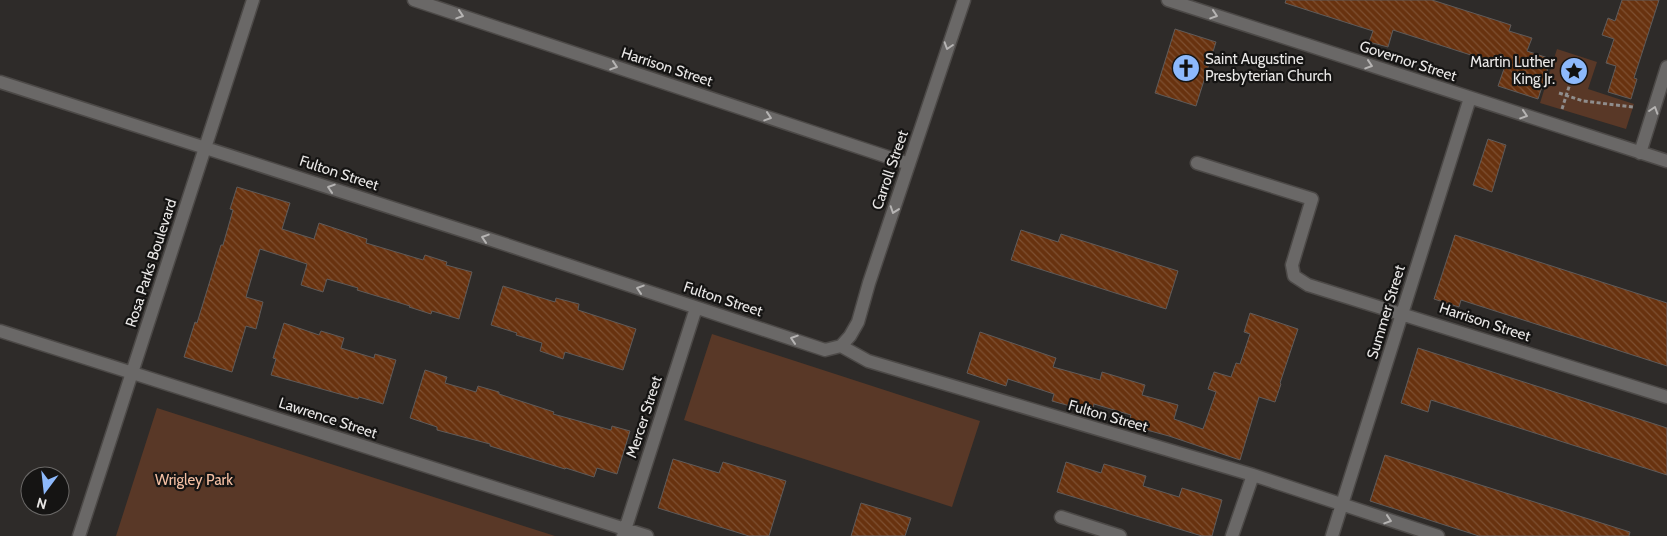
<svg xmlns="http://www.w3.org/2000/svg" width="1667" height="536" viewBox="0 0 1667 536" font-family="Cabin,sans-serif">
  <defs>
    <pattern id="building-back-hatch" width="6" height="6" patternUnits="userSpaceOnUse" patternTransform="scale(1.25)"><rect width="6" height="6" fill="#68320f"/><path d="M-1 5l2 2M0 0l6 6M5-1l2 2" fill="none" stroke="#7e5032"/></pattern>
  </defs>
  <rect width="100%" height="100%" fill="#2e2b29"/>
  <!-- green -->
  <path fill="#593827" d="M1557,49l40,13 -9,27 46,15 -8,25 -86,-26z
    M712,334l268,87 -28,86 -268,-87z
    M157,408l398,128h-439z"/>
  <!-- building -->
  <path fill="url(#building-back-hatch)" stroke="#5f5b5a" d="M1286,0h146l79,25 -2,6 23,7 -5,13 24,8 -13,40 -40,-13 7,-20 -112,-36 -5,17 -19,-5 4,-11 -88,-28z
    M1622,0h37l-25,78 3,1 -6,20 -23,-7 8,-26 -10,-3 8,-24 -12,-4 6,-17 7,3z
    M1175,29l41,13 -20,64 -41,-13z
    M1488,139l18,6 -14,47 -19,-7z
    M237,187l53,16 -8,26 32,10 5,-16 48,16 -1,4 57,17 2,-5 22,7 -1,3 26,7 -13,47 -27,-8 -1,3 -22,-7 1,-1 -53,-16 1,-2 -31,-9 -4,13 -22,-7 6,-21 -47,-15 -14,48 17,5 -7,27 -10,-3 -14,46 -48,-15 11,-35 2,1 24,-78h2l10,-35 -3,-1z
    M1021,230l37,12 3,-8 117,37 -12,38 -155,-49z
    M1455,235l212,68v63l-206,-66 -2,7 -25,-8z
    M503,286l52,16 1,-4 23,6 -1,6 58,19 -13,41 -58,-18 -2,7 -23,-8 2,-8 -26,-8 1,-2 -26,-8z
    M1250,313l48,16 -18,54 1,1 -6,18 -16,-5 -19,63 -71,-24 -41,-11 3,-10 -37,-11 -2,8 -40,-11 2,-7 -46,-15 -2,7 -39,-13 13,-41 76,26 -3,9 47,13 2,-8 43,13 -3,10 36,10 -4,14 29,10 13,-37 -8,-3 6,-17 17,5 5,-14 4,1 10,-30 -6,-2z
    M284,323l35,12 2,-4 23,7 -3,10 33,10 1,-4 21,6 -13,44 -24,-7 -1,2 -87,-24 5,-16 -3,-1z
    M1418,348l249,80v47l-236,-75 -3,12 -27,-9z
    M425,370l22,7 -2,6 31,9 2,-6 21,6v2l55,18 -1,2 33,9 25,7 1,-4 18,5 -13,43 -20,-6 -3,9 -28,-9 -1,1 -75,-23v-2l-53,-14v-3l-27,-9z
    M1385,455l245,77 -1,4h-150l-109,-35z
    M673,459l46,14 4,-11 63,19 -17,55h-20l-91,-28z
    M1066,462l35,11 3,-9 42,12 -3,10 36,11 3,-9 40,12 -10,36h-10l-145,-44z
    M861,503l50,15 -6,18h-54z"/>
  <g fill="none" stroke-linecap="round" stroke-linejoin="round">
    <!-- minor casing -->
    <g stroke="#4c4947" stroke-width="15">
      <path id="minor" d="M414,0l495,164
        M1168,0l499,161
        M0,82l489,157 336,111 16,-4 27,15 385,114 185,61
        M1640,153l27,-86
        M1197,163l115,36 -20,66 2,11 14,9 359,112
        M0,331l647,205
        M841,346l9,-10 8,-14 11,-39 95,-283
        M1061,517l59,19
        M79,536l174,-536
        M623,536l73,-228
        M1232,536l21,-61
        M1332,536l138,-438"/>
    </g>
    <!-- path -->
    <path stroke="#908d8c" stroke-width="3" stroke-dasharray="4 2.5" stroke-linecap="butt" d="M1569,63l14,4 -3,10 -14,-5z
      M1559,93l24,8 50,6
      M1562,109l11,-35"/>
    <!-- minor -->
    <use href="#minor" stroke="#6a6867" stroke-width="12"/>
  </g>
  <!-- one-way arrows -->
  <defs><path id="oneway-chevron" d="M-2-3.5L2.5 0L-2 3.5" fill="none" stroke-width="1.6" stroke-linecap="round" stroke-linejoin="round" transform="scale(1.25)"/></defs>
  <g stroke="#b6b4b3">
    <use href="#oneway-chevron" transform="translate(460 15) rotate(18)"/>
    <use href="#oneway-chevron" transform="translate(1214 15) rotate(18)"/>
    <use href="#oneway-chevron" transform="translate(948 46) rotate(108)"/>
    <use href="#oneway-chevron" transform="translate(1369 65) rotate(18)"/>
    <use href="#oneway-chevron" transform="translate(614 66) rotate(18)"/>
    <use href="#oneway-chevron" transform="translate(1654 110) rotate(-72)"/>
    <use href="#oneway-chevron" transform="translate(1524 115) rotate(18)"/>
    <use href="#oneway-chevron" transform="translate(768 117) rotate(18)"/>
    <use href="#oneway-chevron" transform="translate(331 188) rotate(-162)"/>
    <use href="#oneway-chevron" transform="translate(894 210) rotate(109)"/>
    <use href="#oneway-chevron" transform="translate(485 238) rotate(-162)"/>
    <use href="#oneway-chevron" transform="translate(640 289) rotate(-162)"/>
    <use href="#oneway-chevron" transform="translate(794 339) rotate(-162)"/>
    <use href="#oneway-chevron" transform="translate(1388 520) rotate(18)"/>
  </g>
  <!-- icons -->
  <defs>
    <g id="church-disc" transform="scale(1.4375)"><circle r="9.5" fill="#8db9fc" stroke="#151413"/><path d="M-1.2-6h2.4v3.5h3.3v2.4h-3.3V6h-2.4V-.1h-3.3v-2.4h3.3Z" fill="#111"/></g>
    <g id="sight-disc" transform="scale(1.4375)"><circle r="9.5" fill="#8db9fc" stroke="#151413"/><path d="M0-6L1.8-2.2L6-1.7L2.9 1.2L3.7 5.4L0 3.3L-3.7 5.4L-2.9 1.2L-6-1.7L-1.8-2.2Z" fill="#111"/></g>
  </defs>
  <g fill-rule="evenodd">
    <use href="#church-disc" x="1186" y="68"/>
    <use href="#sight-disc" x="1574" y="71"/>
  </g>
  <g text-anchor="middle" stroke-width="4.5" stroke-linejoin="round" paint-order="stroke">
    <!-- poi labels -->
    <g font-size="15" fill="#e9e7e6" stroke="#151413" text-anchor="start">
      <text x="1205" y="64">Saint Augustine<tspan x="1205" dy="17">Presbyterian Church</tspan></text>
      <text x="1555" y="67" text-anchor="end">Martin Luther<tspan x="1555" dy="17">King Jr.</tspan></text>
    </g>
    <!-- street labels -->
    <g font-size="15" fill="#e9e7e6" stroke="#151413">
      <text transform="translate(1408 61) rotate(18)" y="5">Governor Street</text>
      <text transform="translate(667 67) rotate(18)" y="5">Harrison Street</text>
      <text transform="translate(890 170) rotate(-71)" y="5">Carroll Street</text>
      <text transform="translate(339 173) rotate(18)" y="5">Fulton Street</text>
      <text transform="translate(151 263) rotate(-72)" y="5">Rosa Parks Boulevard</text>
      <text transform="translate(723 299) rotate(18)" y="5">Fulton Street</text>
      <text transform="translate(1386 312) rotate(-73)" y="5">Summer Street</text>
      <text transform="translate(1485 322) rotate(18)" y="5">Harrison Street</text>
      <text transform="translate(1108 416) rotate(16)" y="5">Fulton Street</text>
      <text transform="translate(644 417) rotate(-72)" y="5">Mercer Street</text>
      <text transform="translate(328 418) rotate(18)" y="5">Lawrence Street</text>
    </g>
    <!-- park labels -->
    <g font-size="15" fill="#f4bfa3" stroke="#151413">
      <text x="194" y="485">Wrigley Park</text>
    </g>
  </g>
  <!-- north arrow -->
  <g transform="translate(45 491) rotate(195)"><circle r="24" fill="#151413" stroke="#6a6867"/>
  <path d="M0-4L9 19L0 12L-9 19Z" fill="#8db9fc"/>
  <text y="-8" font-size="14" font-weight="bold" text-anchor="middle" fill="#e9e7e6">N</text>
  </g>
</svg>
